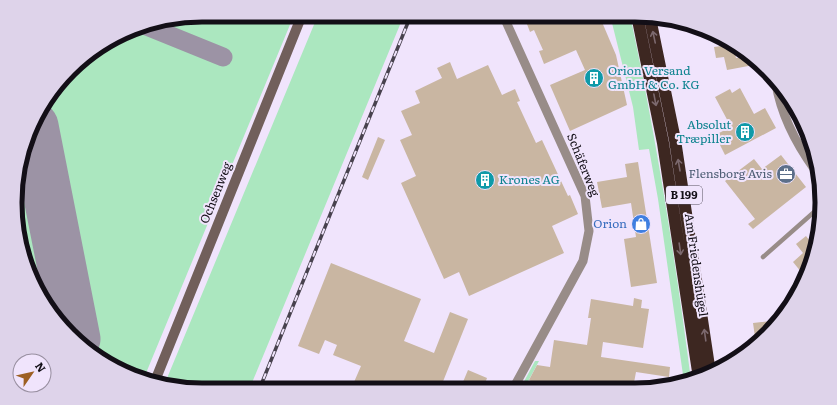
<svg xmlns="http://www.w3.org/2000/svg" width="837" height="405" viewBox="0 0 837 405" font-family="Literata,serif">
  <rect width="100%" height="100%" fill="#f0e4fc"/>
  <!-- green -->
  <path fill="#abe7bf" d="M203,15h91l-150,363 -13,-2 -61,-41 -36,-49 -17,-59 2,-61 21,-57 48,-55 54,-29z
    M318,15h86l-155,375h-47l-37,-7z
    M610,15h20c26,121 45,242 61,365l-7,2 -26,-183 -9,-50 -10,1 -6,-43z
    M535,361h4l-15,28h-4z"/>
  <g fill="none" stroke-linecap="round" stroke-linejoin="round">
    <!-- taxiway -->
    <path stroke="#9c93a5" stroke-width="19" d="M144,25l79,32
      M60,322l9,-20"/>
    <!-- runway -->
    <path stroke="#9c93a5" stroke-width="49" d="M34,126l42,213"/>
  </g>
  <!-- building -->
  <path fill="#c9b6a2" d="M535,15h64l17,40 11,50 -57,26 -20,-46 35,-15 -9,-20 -32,14 -5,-13 4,-1 -9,-20 -4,2 -5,-13z
    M729,45l5,3 2,10 11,-2 12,8 -32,6 -3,-13 -8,1 -2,-11z
    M450,62l7,17 31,-14 14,30 13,-6 5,12 -3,1 19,41 6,-3 26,56 2,-1 8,19 -26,12 12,27 -95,43 -10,-24 -15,7 -43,-96 15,-7 -16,-36 12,-5 -11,-24 19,-8 -5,-12 27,-13 -5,-10z
    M740,88l14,26 11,-6 11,20 -51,27 -10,-20 16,-8 -16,-30 15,-8 2,4z
    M378,137l7,3 -17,40 -6,-3z
    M781,155l25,32 -53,42 -5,-5 7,-5 -30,-38 29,-22 8,10z
    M638,162l19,121 -26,4 -7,-48 12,-2 -5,-34 -29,5 -5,-26 30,-5 -2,-13z
    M806,236l7,9 -7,33 -13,-16 10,-9 -7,-9z
    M331,263l90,36 -17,42 30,12 16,-41 18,7 -28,70h-89l10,-23 -28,-11 4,-10 -12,-5 -6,14 -21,-8z
    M634,298l8,2 -1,8 8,1 -6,39 -40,-6 -2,15 69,10 -1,10 -33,-5 -3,16 -88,1 -16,-9 8,-15 13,2 4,-27 33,5 4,-27h-3l3,-19 42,7z
    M780,320l-24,24 -3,-21z
    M468,370l19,8 -4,11h-23z"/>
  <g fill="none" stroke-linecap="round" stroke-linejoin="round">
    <!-- lane -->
    <path stroke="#988c88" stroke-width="4.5" d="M763,257l59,-52"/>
    <!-- street -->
    <path stroke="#988c88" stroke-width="9" d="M503,15l82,181 4,35 -6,30 -70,128
      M776,84c5,30 21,61 39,86"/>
    <!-- secondary -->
    <path stroke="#715f5b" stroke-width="10" d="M155,381l147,-366"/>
    <!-- highway -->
    <path stroke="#3d2721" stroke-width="12" d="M637,15l26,128 36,235
      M650,18l25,122 35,233"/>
    <!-- rail casing -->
    <g stroke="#48424e" stroke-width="3.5">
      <path id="rail" d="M259,390l152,-375"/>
    </g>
    <!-- rail -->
    <use href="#rail" stroke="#f0e4fc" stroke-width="2" stroke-dasharray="6" stroke-linecap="butt"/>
  </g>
  <!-- one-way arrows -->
  <defs><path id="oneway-shaft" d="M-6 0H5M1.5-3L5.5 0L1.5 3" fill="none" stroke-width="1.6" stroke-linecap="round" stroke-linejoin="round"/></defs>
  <g stroke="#7c696e">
    <use href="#oneway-shaft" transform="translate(654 37) rotate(-102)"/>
    <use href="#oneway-shaft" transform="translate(655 100) rotate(79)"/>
    <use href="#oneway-shaft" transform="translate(679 165) rotate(-100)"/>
    <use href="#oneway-shaft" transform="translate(680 249) rotate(82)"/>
    <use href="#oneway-shaft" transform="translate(705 335) rotate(-98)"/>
  </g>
  <!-- icons -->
  <defs>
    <g id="building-disc" transform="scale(1)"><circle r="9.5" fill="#0f9aa8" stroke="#f0e4fc"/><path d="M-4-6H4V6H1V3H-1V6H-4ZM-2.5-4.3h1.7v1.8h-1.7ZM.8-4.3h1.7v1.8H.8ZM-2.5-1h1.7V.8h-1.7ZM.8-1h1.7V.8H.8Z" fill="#fff"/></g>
    <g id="office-disc" transform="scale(1)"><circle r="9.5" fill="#5c6f8a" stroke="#f0e4fc"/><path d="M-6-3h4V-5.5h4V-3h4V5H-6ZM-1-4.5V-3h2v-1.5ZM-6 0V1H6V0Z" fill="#fff"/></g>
    <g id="shop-disc" transform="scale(1)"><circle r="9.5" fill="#3f7fe0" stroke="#f0e4fc"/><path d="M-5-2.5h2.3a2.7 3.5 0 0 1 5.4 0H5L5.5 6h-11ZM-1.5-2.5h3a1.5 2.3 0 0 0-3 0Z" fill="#fff"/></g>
  </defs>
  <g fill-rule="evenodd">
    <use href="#building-disc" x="594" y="78"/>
    <use href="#building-disc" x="745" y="132"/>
    <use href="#office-disc" x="786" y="174"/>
    <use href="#building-disc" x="485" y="180"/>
    <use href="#shop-disc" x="641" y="224"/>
  </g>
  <g text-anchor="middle" stroke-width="4" stroke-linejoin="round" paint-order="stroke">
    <!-- shield labels -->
    <rect fill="#f0e4fc" stroke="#554f5c" stroke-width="1" x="666" y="186" width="36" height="18" rx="3"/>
    <g font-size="11" font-weight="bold" fill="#130f17">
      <text x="684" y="199">B 199</text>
    </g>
    <!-- culture labels -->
    <g font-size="12" fill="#0d838f" stroke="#f0e4fc" text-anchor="start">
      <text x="608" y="75">Orion Versand<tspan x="608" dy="14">GmbH &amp; Co. KG</tspan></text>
      <text x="731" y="129" text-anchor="end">Absolut<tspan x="731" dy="14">Træpiller</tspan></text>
      <text x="499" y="184">Krones AG</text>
    </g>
    <!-- street labels -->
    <g font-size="12" fill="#130f17" stroke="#f0e4fc">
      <text transform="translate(583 165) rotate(68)" y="4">Schäferweg</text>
      <text transform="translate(216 193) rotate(-68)" y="4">Ochsenweg</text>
      <text transform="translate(696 265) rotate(82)" y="4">Am Friedenshügel</text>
    </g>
    <!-- service labels -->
    <g font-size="12" fill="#4e5e75" stroke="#f0e4fc" text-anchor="end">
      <text x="772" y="178">Flensborg Avis</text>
    </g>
    <!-- shop labels -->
    <g font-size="12" fill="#366cbe" stroke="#f0e4fc" text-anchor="end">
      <text x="627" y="228">Orion</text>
    </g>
  </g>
  <!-- crop -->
  <path d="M0 0H837V405H0ZM202 22H635A180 180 0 0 1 815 202V203A180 180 0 0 1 635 383H202A180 180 0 0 1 22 203V202A180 180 0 0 1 202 22Z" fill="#ded3ea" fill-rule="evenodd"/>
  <path fill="none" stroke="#130f17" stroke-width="5" d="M202 22H635A180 180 0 0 1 815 202V203A180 180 0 0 1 635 383H202A180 180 0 0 1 22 203V202A180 180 0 0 1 202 22Z"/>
  <!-- north arrow -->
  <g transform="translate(32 373) rotate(56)"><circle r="19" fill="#f0e4fc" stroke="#988fa0"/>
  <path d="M0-3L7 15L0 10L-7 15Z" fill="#9d6024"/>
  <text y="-6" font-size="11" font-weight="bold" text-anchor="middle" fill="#130f17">N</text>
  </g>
</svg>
